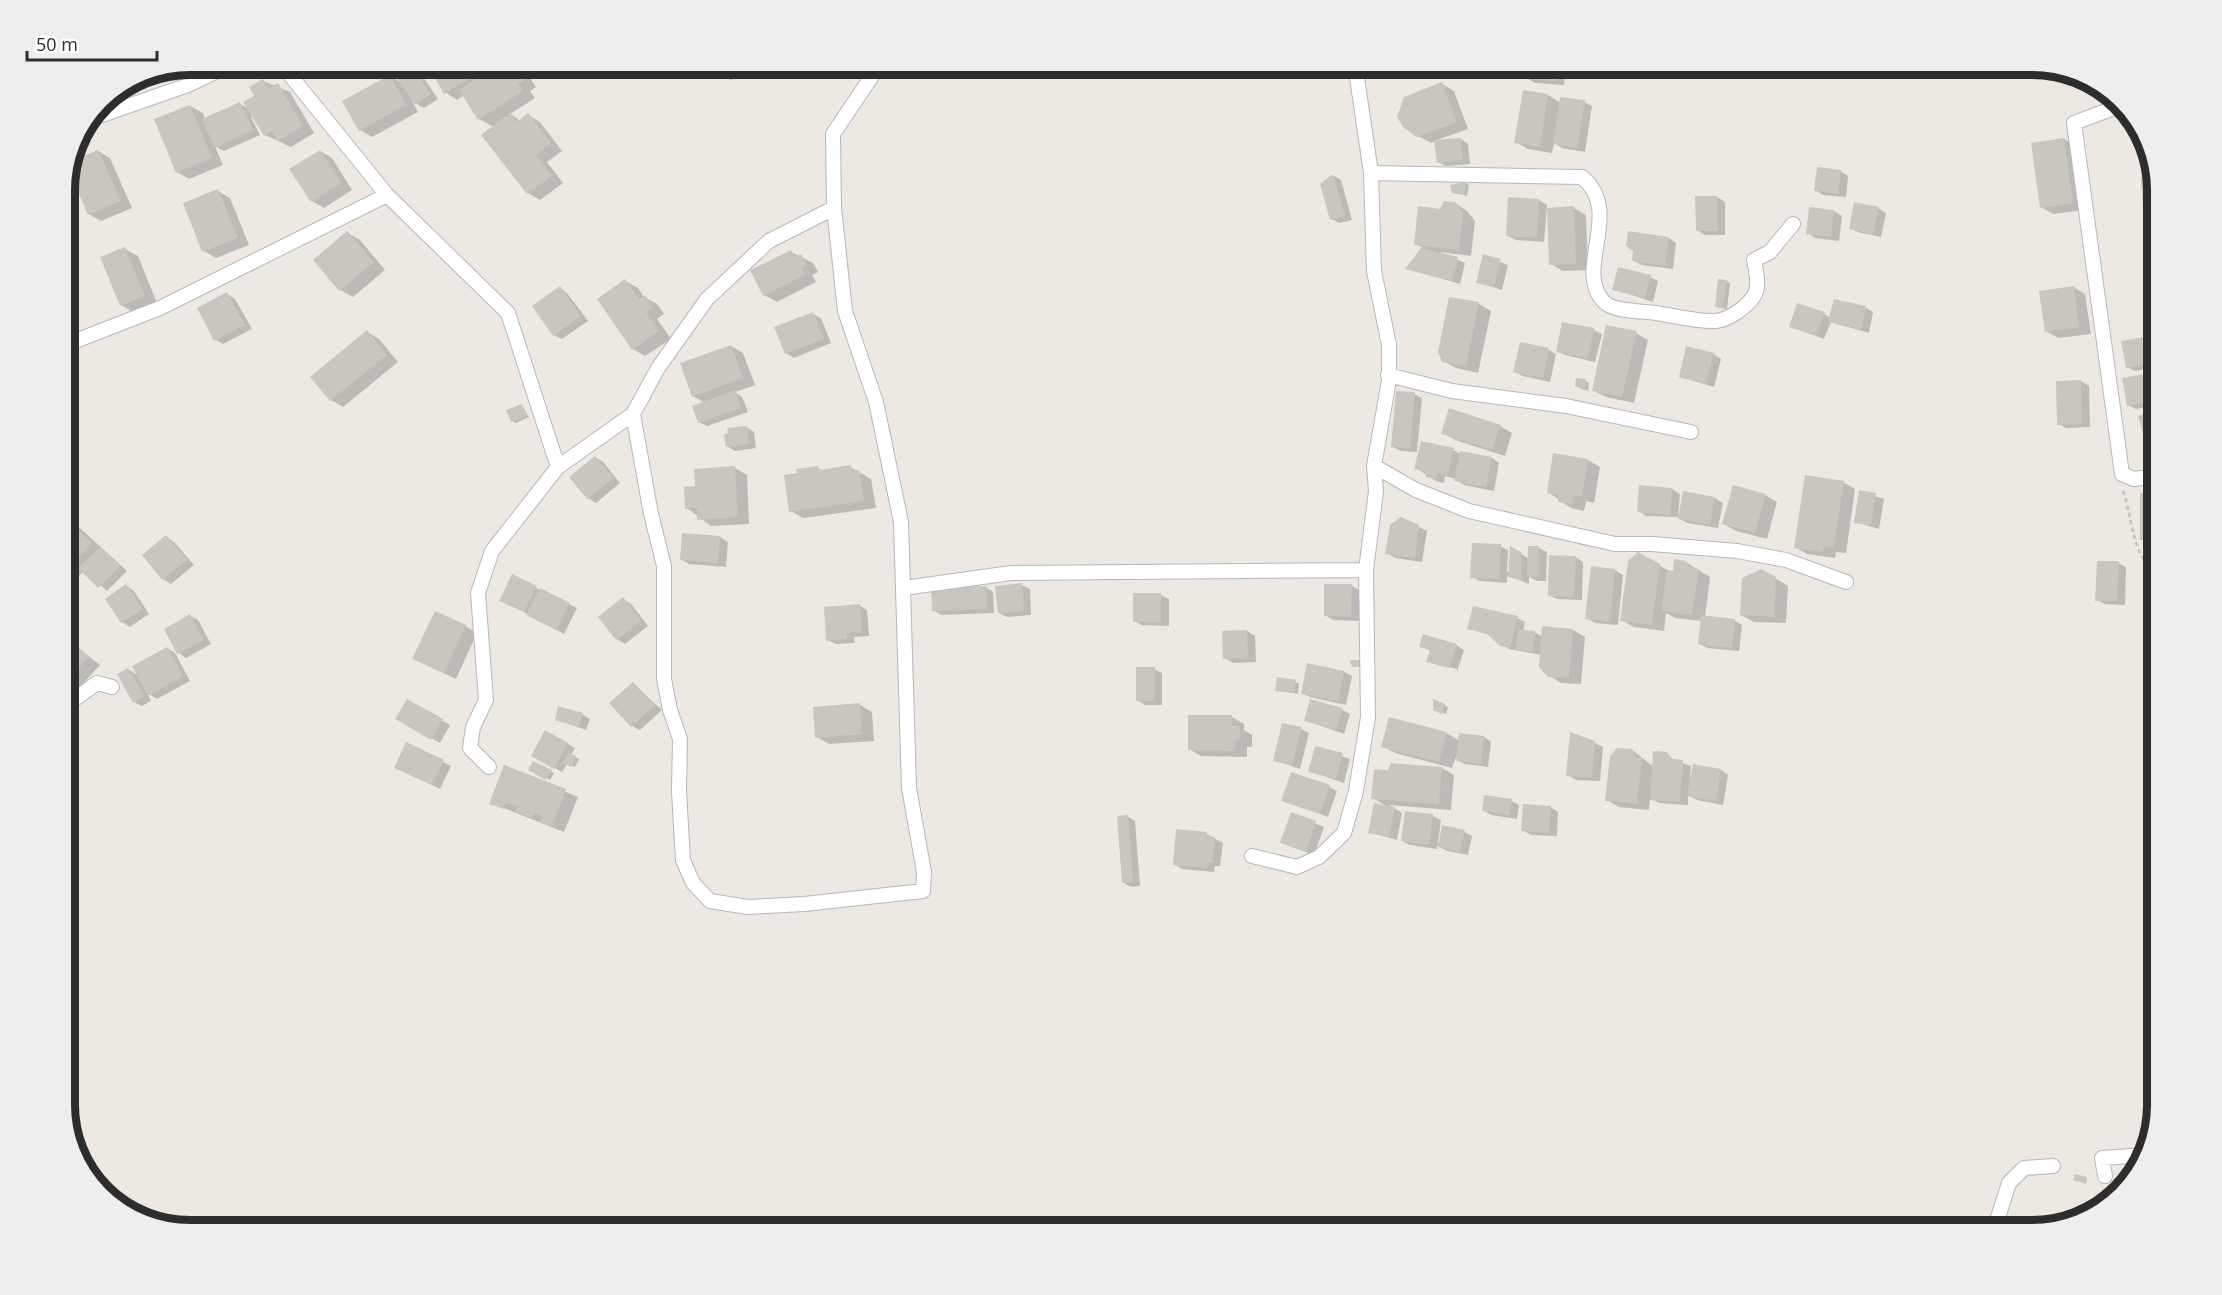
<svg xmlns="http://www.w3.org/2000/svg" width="2222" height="1295" viewBox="0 0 2222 1295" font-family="'Open Sans',sans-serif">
  <rect width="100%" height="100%" fill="#ede8e1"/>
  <!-- shadow -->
  <path fill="#0003" d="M411,64l6,4 21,31 -14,9 -12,-7 6,11 -46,25 -12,-7 30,-54 13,8z
    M428,64h88l-2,2 13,8 9,13 -6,4 5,7 -25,16 11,7 7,-6 12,7 22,29 -15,11 16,21 -23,17 -12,-7 -34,-66 -15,-8 -15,-24 -7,5 -12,-8z
    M713,64h45l-27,16 -13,-7z
    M1528,64h38l-2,21 -29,-2 -8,-5z
    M263,81l27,11 24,41 -23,14 -26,-12 -12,-19 -2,1 9,18 -36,16 -9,-5 8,19 -34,14 -12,-7 13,-66 13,7 2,6 35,-15 10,6z
    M1442,84l12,7 14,38 -31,11 24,-1 7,5 2,20 -24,2 -8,-4 -2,-21 -5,2 -13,-7z
    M1548,95l13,8 23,-1 8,4 -7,46 -23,-4 -8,-5 -2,10 -24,-4 -12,-7z
    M2064,139l12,7 9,64 -32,4 -12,-7z
    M98,151l12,7 22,50 -31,13 -12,-7z
    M320,151l12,7 20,32 -28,18 -12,-7z
    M1840,171l8,5 -2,21 -23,-2 -7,-5z
    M1334,176l7,4 11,40 -13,3 -7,-4 -10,-34z
    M2156,179l1,33h-5l-8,-4 -1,-28z
    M1466,183l3,2 -2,11 -14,-4 -1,-5z
    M218,191l12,7 19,47 -33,13 -12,-7z
    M1717,197l8,5v33h-20l-8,-5z
    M1510,198l29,2 8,5 -3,37 -29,-2 -8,-5z
    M1455,203l12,8 8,10 -4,35 -31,-4 25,11 -5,21 -52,-15 15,-21 -8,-4 26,-33z
    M1574,208l12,7 2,55 -25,1 -12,-7z
    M1878,208l8,5 -5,24 -23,-5 -7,-4z
    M1811,209l23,2 8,5 -3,25 -24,-3 -7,-5z
    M348,233l12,7 25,30 -32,27 -13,-7z
    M1669,238l7,5 -3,26 -31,-4 -8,-4z
    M125,249l13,7 19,47 -24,9 -12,-7z
    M791,252l22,11 5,9 -6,3 4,7 -39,20 -13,-7z
    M1484,256l24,9 -6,25 -25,-8z
    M1650,277l8,4 -5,21 -39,-13z
    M625,281l13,7 6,9 13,7 7,10 -7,5 14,20 -26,17 -12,-7z
    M1727,281l3,2 -3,26 -7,-1 -4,-2z
    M2073,287l12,7 6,40 -33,4 -12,-7z
    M560,288l7,5 21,28 -26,18 -8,-4z
    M227,294l8,5 17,30 -29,15 -7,-4z
    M1450,298l29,6 12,7 -13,62 -22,-5 -13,-7z
    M1866,308l7,4 -4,21 -38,-11 -7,17 -34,-13 34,-12 7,4z
    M813,314l8,4 10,25 -37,15 -8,-5z
    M65,321l4,1 5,11 -9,4z
    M1563,323l31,7 8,4 -7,28 -30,-7 -8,-4z
    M367,332l12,7 19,23 -55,45 -12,-7z
    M1636,333l12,7 -14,63 -28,-6 -13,-7z
    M2157,337v30l-22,4 -8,-4 -4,-24z
    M731,346l12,7 12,32 -20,7 7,5 6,15 -41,14 -8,-4 6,-19 -12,-7z
    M1549,350l7,4 -6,28 -27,-6 -8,-4z
    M1713,354l8,5 -7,28 -34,-10z
    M2157,373v32l-21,4 -8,-4 -4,-26z
    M1586,381l3,2 -1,8 -12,-6z
    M2081,381l8,5 1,41 -24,1 -7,-4z
    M1414,394l8,4 -5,54 -16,-1 -8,-4z
    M521,406l8,11 -13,6 -4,-2z
    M2157,412v39l-8,-5 -9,-29z
    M1500,426l12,7 -7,23 -50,-16 -12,-7z
    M746,427l8,5 2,16 -21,3 -8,-5z
    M1453,450l8,4 31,4 7,5 -5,28 -30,-6 -8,-6 -11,-3 -1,7 -8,-2 -20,-13z
    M595,457l8,5 17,21 -24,20 -8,-5 -17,-21z
    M1588,460l12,7 -6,36 -8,-2 -2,10 -13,-3 -23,-16z
    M850,467l21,12 5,29 -73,10 -12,-7 27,-43 5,3z
    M735,468l12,7 2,49 -38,2 -24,-18 10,-20z
    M1843,482l12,7 -9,64 -10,-1 -1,6 -28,-4 -12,-7z
    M1672,489l8,5 -2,22 37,-18 8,5 -5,25 -31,-5 -9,-6 -32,-1 -7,-5z
    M1861,492l23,7 -5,30 -23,-7z
    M2142,494h15v52l-16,-7z
    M1765,495l12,7 -10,37 -31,-8 -12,-7z
    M67,521l13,7 47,43 -20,20 -23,-20 -7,7 -12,-7v-47z
    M1419,527l8,4 -5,31 -27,-4 -8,-5z
    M683,534l37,3 8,5 -2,25 -37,-3 -8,-5z
    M166,537l8,5 20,23 -23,19 -8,-5 -19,-24z
    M1500,546l8,4 -1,22h3l2,-24 17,11 10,-11 8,4 -1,29h-9l-8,-4v7l-22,-9v8l-27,-2 -8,-4z
    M1638,554l33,18 15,-10 24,15 -5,40 30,4 7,4 -3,26 -32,-3 -8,-5 3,-22 -27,-3 -9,-5 -2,18 -30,-4 -12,-7z
    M1575,557l8,5 -1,38 -25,-1 -8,-4z
    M2118,563l8,4 -1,38 -20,-1 -8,-4z
    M1592,568l23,2 8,5 -5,50 -23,-2 -8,-5z
    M512,576l65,32 -13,26 -55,-30z
    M1775,578l13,8 -2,37 -32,-1 -13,-7z
    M1022,585l8,4 1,26 -24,2 -8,-4z
    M126,586l8,5 15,23 -19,13 -8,-5 -15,-23z
    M1352,586l7,4v31l-26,-1 -8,-5z
    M986,587l7,5 1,21 -53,2 -8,-5z
    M1135,594l26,1 8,4v27l-27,-1 -8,-4z
    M623,599l8,5 17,22 -23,18 -8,-5 -17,-21z
    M859,605l8,5 2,26 -15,1 1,6 -19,1 -8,-4z
    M190,616l8,4 13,24 -25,14 -7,-5z
    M1517,618l8,4 -2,9 11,1 9,5 30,-7 12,7 -4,47 -20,-1 -12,-8 -8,-20 -32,-6 -17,-13 -23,-8z
    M465,626l12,7 -21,46 -30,-14z
    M1247,631l8,5 1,26 -23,1 -8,-5z
    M72,643l28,22 -35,38v-53z
    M1456,645l8,5 -7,22v-3l-29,-8 3,-10 -10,-5z
    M167,648l8,5 15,28 -33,18 -10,-6 4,8 -9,5 -8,-4 -6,-33 11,7z
    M1154,669l8,4v32h-17l-8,-5z
    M1344,672l8,4 -6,29 -36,-8 -8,-4z
    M1278,679l21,4 -1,11 -22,-4z
    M633,684l29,26 -22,20 -8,-4z
    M407,701l43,24 -10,18 -43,-25z
    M1434,701l14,6 -2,7 -8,-3z
    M860,705l12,7 2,29 -45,3 -12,-7z
    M1342,710l8,4 -6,20 -39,-14z
    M582,714l8,5 -4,11 -30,-11z
    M1232,717l12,7v6l8,5v12h-5v10l-46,-1 -12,-7z
    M1301,729l8,4 -9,36 -25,-9z
    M545,732l30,16 -4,7 8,4 -4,8 -8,-3 -5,8 -29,-16z
    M1446,733l14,8 24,-4 7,5 -3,25 -23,-3 -8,-4 2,-11 -7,19 -57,-15 -12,-7z
    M1595,743l8,4 -3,34 -24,-1 -8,-5z
    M407,744l44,22 -11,23 -37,-18z
    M1316,748l34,11 -6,24 -34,-12z
    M1632,750l22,17 12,-13 10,7 15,5 -1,11 31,-7 7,5 -5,30 -26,-5 -9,-5v10l-29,-2 -9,-5 -1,12 -30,-3 -12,-7z
    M534,763l20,10 -4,7 -20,-10z
    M505,767l73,30 -14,35 -73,-29z
    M1442,768l12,7 -3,35 -62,-5 13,8 -5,27 -28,-8 19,-25 -15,-9z
    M1329,787l8,4 -9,26 -46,-17z
    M1511,801l8,4 -2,14 -26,-4 -8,-5z
    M1550,807l8,5 -1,24 -26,-1 -8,-5z
    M1406,812l27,4 8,4 -3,23 26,-11 8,4 -4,19 -21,-4 -10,-6v4l-27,-4 -8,-4z
    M1292,814l32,13 -10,28 -32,-13z
    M1127,816l8,5 5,65 -9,1 -7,-4z
    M1206,834l17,9 -3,23h-5l-1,6 -32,-3 -8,-5z"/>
  <!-- building -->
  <path fill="#c9c6bf" d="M405,64h6l20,30 -16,11 -22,-33z
    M427,64h66l-49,30z
    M500,64h6l3,5 6,-4 9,15 -6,4 5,7 -45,29 -19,-30z
    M712,64h23l-18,10z
    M1527,64h31l-2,17 -30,-2z
    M390,75l16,30 -47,26 -17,-30z
    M263,79l5,9 10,-5 25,43 -25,15 -6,-10 -8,5 -21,-34 11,-6 -5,-9z
    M1442,82l15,40 -40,15 -14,-10 -6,-10 7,-20z
    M1523,90l25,4 -8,53 -26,-4z
    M1560,97l25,3 -8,48 -24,-4z
    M240,102l13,28 -38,18 -13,-29z
    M190,105l22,53 -36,15 -22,-54z
    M510,113l7,9 11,-9 23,30 -15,12 16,21 -25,18 -46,-59z
    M1461,138l2,22 -26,3 -3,-23z
    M2064,138l9,65 -33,5 -9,-65z
    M98,150l23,51 -33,14 -20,-47 1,-6z
    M320,150l21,33 -30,19 -22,-33z
    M1817,167l24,3 -3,24 -24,-3z
    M1333,174l12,42 -15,4 -10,-36z
    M2156,177l1,31 -14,1 -2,-31z
    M1466,182l-2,13 -12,-2 -2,-8z
    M218,189l20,49 -36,14 -19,-49z
    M1695,196h22l1,35h-22z
    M1508,197l31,2 -2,39 -31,-2z
    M1444,201l11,1 8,11 -4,37 -45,-5 4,-39 22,3z
    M1854,202l25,5 -6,27 -24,-5z
    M1574,206l2,58 -27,1 -2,-57z
    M1809,207l25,3 -3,27 -25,-3z
    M347,231l27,31 -35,29 -26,-31z
    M1628,231l41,6 -4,29 -33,-5 1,-10 -7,-5z
    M125,247l20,49 -25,10 -20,-49z
    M1421,248l37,9 -6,24 -47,-12z
    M791,250l3,7 7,-3 6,11 -6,3 4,7 -42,21 -13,-26z
    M1483,254l18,5 -7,28 -18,-4z
    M1618,267l33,8 -6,23 -33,-8z
    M625,279l14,20 6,-4 8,12 -7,5 13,19 -27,19 -35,-51z
    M1718,279l9,1 -4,28 -8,-1z
    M560,286l21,30 -28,20 -21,-30z
    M2074,286l5,41 -34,5 -6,-41z
    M227,292l18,33 -31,16 -17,-33z
    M1449,297l30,5 -13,65 -24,-5 -4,-10z
    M1834,299l32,7 -5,24 -33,-8z
    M1797,303l28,9 -9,24 -27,-9z
    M813,312l11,27 -39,15 -11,-27z
    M65,316l7,16 -7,2z
    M1562,322l32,6 -6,30 -32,-6z
    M1606,325l31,6 -15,66 -30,-6z
    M367,330l20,25 -57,46 -20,-24z
    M2157,335v27l-31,6 -5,-27z
    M1520,342l29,6 -6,30 -30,-6z
    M731,345l12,33 -51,19 -12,-34z
    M1686,346l28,7 -8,31 -27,-7z
    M2157,372v28l-30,6 -5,-28z
    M1576,378l10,1 -1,12 -10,-5z
    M2081,380l1,44 -25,1 -1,-44z
    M735,390l6,18 -43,15 -6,-17z
    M1396,391l19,1 -5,57 -19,-2z
    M522,404l5,11 -16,7 -5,-12z
    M1449,408l52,17 -9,25 -51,-16z
    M2157,410v34l-10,3 -9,-31z
    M747,426l2,18 -23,3 -2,-13 4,-1 -1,-5z
    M1421,441l33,7 -6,27 -11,-2 -1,6 -10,-2 -1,-6 -11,-2z
    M1460,451l32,6 -6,30 -32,-6z
    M1553,453l35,6 -6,38 -8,-2 -2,10 -14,-3 1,-7 -12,-2z
    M595,456l19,22 -27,21 -18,-22z
    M851,465v6l8,-1 5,31 -75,11 -5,-37 13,-2 -1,-4 22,-3 1,4z
    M735,466l3,51 -41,3v-12l-12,1 -1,-22 11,-1 -1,-17z
    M1805,475l39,6 -10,66 -10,-1 -1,6 -29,-4z
    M1639,485l33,3 -2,27 -33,-3z
    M1733,485l33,9 -11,39 -33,-9z
    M1859,490l17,3 -5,32 -17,-2z
    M1683,491l32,6 -5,28 -32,-6z
    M2140,493h17v47h-17z
    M1401,517l18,8 -4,33 -30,-4 5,-29z
    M67,519l25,24 -27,29v-50z
    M682,533l38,3 -2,27 -38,-3z
    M166,535l21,25 -25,20 -20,-25z
    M1472,543l29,1 -2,35 -29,-1z
    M1510,546l11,6 1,29 -14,-4z
    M1528,546h11v31h-12z
    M100,547l20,19 -22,22 -20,-20z
    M1638,552l22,12 -8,61 -32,-4 8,-60z
    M1549,555l27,1 -2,41 -26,-1z
    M1674,559l12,2 3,6 10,2 -7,46 -31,-4 6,-41 6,1z
    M2097,561h22l-2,40h-22z
    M1591,566l24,3 -5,53 -25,-3z
    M1761,569l15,8 -2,40 -34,-2 2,-37z
    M512,574l25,12 -13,26 -25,-11z
    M1022,583l2,28 -26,2 -3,-27z
    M126,584l17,25 -22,14 -16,-24z
    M1324,584h28l-1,33 -27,-1z
    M986,586l1,23 -55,2 -1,-23z
    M540,588l30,15 -14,27 -30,-15z
    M1133,593h28v29h-28z
    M623,597l18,24 -25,19 -18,-23z
    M860,604l2,28 -15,1v6l-21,2 -2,-34z
    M1473,606l45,10 -8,32 -10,-2 -13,-12 -20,-5z
    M435,611l31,14 -22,48 -32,-14z
    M190,614l14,26 -27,14 -13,-25z
    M1701,615l34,4 -3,29 -34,-4z
    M1542,626l31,3 -4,49 -21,-1 -9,-10z
    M1518,629l17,2 -2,21 -17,-2z
    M1247,630l1,28 -25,1 -1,-28z
    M1423,634l34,10 -8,24 -23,-6 4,-12 -11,-3z
    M72,641l17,16 -24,26v-34z
    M167,647l16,29 -35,20 -16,-30z
    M1350,660h12v7h-10z
    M1307,663l37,8 -6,30 -37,-7z
    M1136,667h19l-1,34h-18z
    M128,668l16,28 -11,7 -16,-29z
    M1277,677l19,3 -2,13 -19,-2z
    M633,682l22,23 -24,22 -22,-24z
    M407,699l36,20 -12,21 -36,-21z
    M1310,699l33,9 -7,22 -32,-9z
    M1433,699l12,5 -3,10 -9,-4z
    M860,703l2,31 -47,4 -2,-31z
    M558,706l25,7 -5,14 -23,-7z
    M1188,715h44v11h8v14l-5,1v10l-47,-1z
    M1389,717l58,15 -8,30 -58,-15z
    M1282,723l20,4 -10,38 -19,-4z
    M545,730l23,13 -14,26 -23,-13z
    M1570,732l25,9 -3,37 -26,-2z
    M1459,733l25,3 -3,28 -25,-3z
    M406,742l38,18 -12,25 -38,-17z
    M1315,746l28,7 -7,26 -28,-7z
    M1617,748l15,1 3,8 7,1 -5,46 -32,-3 5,-45z
    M1653,751l14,1 4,7 12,1 -3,42 -30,-2z
    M568,752l8,4 -5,11 -8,-4z
    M533,761l19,9 -6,10 -18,-10z
    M1391,763l51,4 -3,37 -68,-5 3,-30 14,1z
    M1693,764l28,5 -5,32 -29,-5z
    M504,765l62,24 -14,37 -12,-4 2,-6 -8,-3 -2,5 -17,-6 3,-5 -12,-4 -2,6 -15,-5z
    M1291,772l39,13 -10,29 -39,-13z
    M1484,795l28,4 -3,16 -27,-4z
    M1374,803l21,4 -6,30 -21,-4z
    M1523,804l28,2 -2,27 -28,-2z
    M1405,811l28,3 -4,31 -28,-4z
    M1291,812l25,9 -10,31 -26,-9z
    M1128,815l5,67 -11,1 -5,-67z
    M1442,825l23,5 -5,22 -22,-5z
    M1176,829l31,3 -1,4 9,1 -2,26 -6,-1v6l-34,-3z
    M2075,1174l12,3 -1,7 -13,-4z
    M2116,1187l2,4 -23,23 -2,-13 11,-6 -2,-6z"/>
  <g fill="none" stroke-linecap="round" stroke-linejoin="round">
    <!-- street casing -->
    <g stroke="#b5b7bf" stroke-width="16">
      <path id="street" d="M281,64l106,131 121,118 50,154 75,-53 25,-46 49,-69 62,-58 65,-33
        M1355,64l16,109 3,98 15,74v35l-15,86 42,24 53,21 146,33h37l85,7 49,9 60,22
        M2119,106l-45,17 48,351 12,5 23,-3
        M88,120l100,-35 44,-21
        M1371,173l211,4c42,35 -8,91 21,124 10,11 39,10 53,12 19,3 41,9 60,8 12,-1 31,-14 38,-25 6,-10 2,-25 0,-36l16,-8 23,-28
        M65,345l95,-37 227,-113
        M1388,375l64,16 114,15 125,26
        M633,414l18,100 13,52v113l6,31 10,29 -1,52 4,69 10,23 17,18 38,6 56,-3 119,-13 1,-19 -15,-84 -8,-266 -25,-120 -31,-91 -11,-103 -1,-74 47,-70
        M904,588l107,-15 355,-3
        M65,706l32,-23 15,4
        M489,767l-19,-19 3,-21 13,-27 -8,-107 14,-42 66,-84
        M1252,856l45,11 22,-10 25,-24 12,-42 12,-74 -2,-147 10,-79 -2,-25
        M2105,1176l-3,-18 42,-3
        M1994,1230l15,-47 15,-15 29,-2"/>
    </g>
    <!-- path -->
    <path stroke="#c8c8c8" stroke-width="3" stroke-dasharray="4.5 3" stroke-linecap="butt" d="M2123,491c10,27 8,65 34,81"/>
    <!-- street -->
    <use href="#street" stroke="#fff" stroke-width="14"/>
  </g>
  <!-- crop -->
  <path d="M0 0H2222V1295H0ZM190 75H2032A115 115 0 0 1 2147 190V1105A115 115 0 0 1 2032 1220H190A115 115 0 0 1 75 1105V190A115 115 0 0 1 190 75Z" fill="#eee" fill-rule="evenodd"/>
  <path fill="none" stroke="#2d2d2d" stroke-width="8" d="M190 75H2032A115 115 0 0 1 2147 190V1105A115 115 0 0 1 2032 1220H190A115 115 0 0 1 75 1105V190A115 115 0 0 1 190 75Z"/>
  <!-- scale -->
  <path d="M27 51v9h130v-9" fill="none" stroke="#2d2d2d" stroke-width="3"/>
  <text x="36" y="51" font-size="18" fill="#2d2d2d" stroke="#ffffff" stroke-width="4.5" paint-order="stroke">50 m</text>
</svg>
